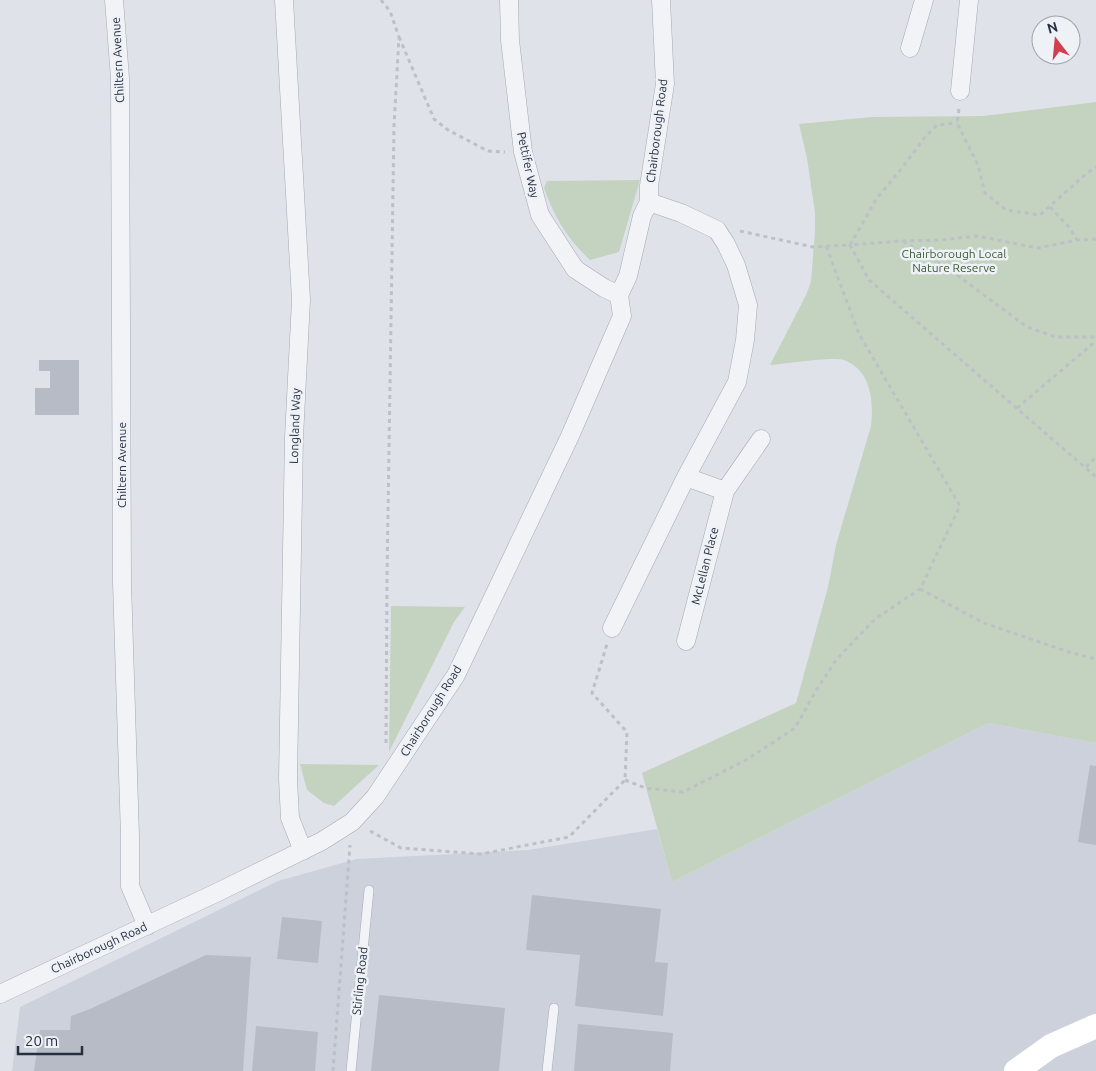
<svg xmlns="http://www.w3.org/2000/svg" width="1096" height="1071" viewBox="0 0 1096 1071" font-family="Ubuntu,sans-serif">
  <rect width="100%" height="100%" fill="#dfe2e9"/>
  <!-- built -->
  <path fill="#cdd1db" d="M988,723l108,20v328h-1084l8,-64 258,-126 79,-22 171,-9 129,-21 15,53z"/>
  <!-- green -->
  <path fill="#c4d3bf" d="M1096,102v641l-108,-20 -316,159 -30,-109 154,-70 32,-116 8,-42 35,-119c3,-25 0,-56 -27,-66 -12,-4 -59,4 -74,5l36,-70 5,-13 4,-51v-18l-8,-55 -8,-34 73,-7 111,-1z
    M640,180l-21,72 -29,8c-23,-22 -35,-42 -46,-72l3,-7z
    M391,606l74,1 -11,15 -65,130z
    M300,764l79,1 -45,41 -10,-3 -17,-13z"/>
  <!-- building -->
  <path fill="#b6bbc6" d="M39,360h40v55h-44v-27h15v-17h-11z
    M1090,765l6,1v79l-18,-3z
    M532,895l129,14 -6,53 13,1 -5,53 -88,-10 5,-51 -54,-5z
    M282,917l40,4 -4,42 -41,-4z
    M206,955l45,2 -8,114h-209l6,-41h30l1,-14 19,-7z
    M379,995l126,13 -6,63h-128z
    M578,1024l95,9 -3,38h-96z
    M256,1026l62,6 -3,39h-63z"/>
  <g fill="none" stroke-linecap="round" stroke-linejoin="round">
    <!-- lane casing -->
    <g stroke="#a4a9b3" stroke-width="10">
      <path id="lane" d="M351,1071l18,-181
        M547,1071l7,-63"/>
    </g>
    <!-- street casing -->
    <g stroke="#a4a9b3" stroke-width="19">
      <path id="street" d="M114,0l6,78 2,505 8,253v50l17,40
        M284,0l17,300 -7,137 -6,342 2,39 13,33
        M509,0l1,40 13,112 17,63 35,54 29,19 15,7
        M910,48l14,-48
        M960,91l9,-91
        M686,477l39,14
        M612,628l74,-151 51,-95 8,-42 3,-35 -12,-40 -10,-21 -9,-14 -36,-17 -32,-11
        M686,641l39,-150 36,-52
        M0,994l216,-101 106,-52 30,-19 23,-25 81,-122 114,-239 52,-120 -3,-21 9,-19 14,-60 7,-14v-16l16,-102 -4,-84"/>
    </g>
    <!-- path -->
    <path stroke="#bcc0c7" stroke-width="3" stroke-dasharray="4 4" stroke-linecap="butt" d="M381,0l9,11 9,26 -5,89 -7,452 -1,166 1,2
      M399,37l35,82 14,11 40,21 17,1
      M959,109l-2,14 21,42 7,28 21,17 34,5 46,-41 10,-7
      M1050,207l19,20 8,13
      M740,231l73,16 37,-2 27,-47 25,-30 23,-31 12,-12 20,-2
      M1096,239l-19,1 -39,8 -61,-12 -36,4 -39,1 -52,4 19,35 227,197
      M903,241l54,34 70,52 29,10h40
      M1017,408l79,-67
      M1086,467l10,-10
      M920,589l64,34 85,29 27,7
      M625,780l20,8 38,4 63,-32 49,-32 22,-39 19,-29 39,-41 45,-30 40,-83 -101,-172 -33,-88
      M370,831l31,17 80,6 88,-17 56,-57 2,-48 -35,-39 15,-49
      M333,1071l17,-226"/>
    <!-- lane -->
    <use href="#lane" stroke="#f1f3f7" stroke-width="9"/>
    <!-- street -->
    <use href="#street" stroke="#f1f3f7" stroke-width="18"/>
    <!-- secondary -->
    <path stroke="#fff" stroke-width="24" d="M1016,1071l35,-25 45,-20"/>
  </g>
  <g text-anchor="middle" stroke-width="5" stroke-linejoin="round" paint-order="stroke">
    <!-- street labels -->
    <g font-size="12" fill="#272f40" stroke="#eef1f6">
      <text transform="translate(118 60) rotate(-93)" y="4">Chiltern Avenue</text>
      <text transform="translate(657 131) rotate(-83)" y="4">Chairborough Road</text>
      <text transform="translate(528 165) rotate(78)" y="4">Pettifer Way</text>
      <text transform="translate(295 426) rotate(-88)" y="4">Longland Way</text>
      <text transform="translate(122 465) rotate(-90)" y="4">Chiltern Avenue</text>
      <text transform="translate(705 566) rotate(-76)" y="4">McLellan Place</text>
      <text transform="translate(431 711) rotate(-58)" y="4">Chairborough Road</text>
      <text transform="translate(99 948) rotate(-25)" y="4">Chairborough Road</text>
      <text transform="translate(360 981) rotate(-84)" y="4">Stirling Road</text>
    </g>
    <!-- park labels -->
    <g font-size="12" fill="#3a5c34" stroke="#eef1f6">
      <text x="954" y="258">Chairborough Local<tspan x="954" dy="14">Nature Reserve</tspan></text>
    </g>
  </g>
  <!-- north arrow -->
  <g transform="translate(1056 40) rotate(344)"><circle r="24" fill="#eef1f6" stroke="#9ea3ad"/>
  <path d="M0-4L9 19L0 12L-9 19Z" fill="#d33e4f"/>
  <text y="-8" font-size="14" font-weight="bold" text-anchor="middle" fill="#272f40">N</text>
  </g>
  <!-- scale -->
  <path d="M18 1046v8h64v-8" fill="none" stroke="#272f40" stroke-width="2.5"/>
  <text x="25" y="1046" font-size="15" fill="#272f40" stroke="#eef1f6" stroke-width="4" paint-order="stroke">20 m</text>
</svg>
